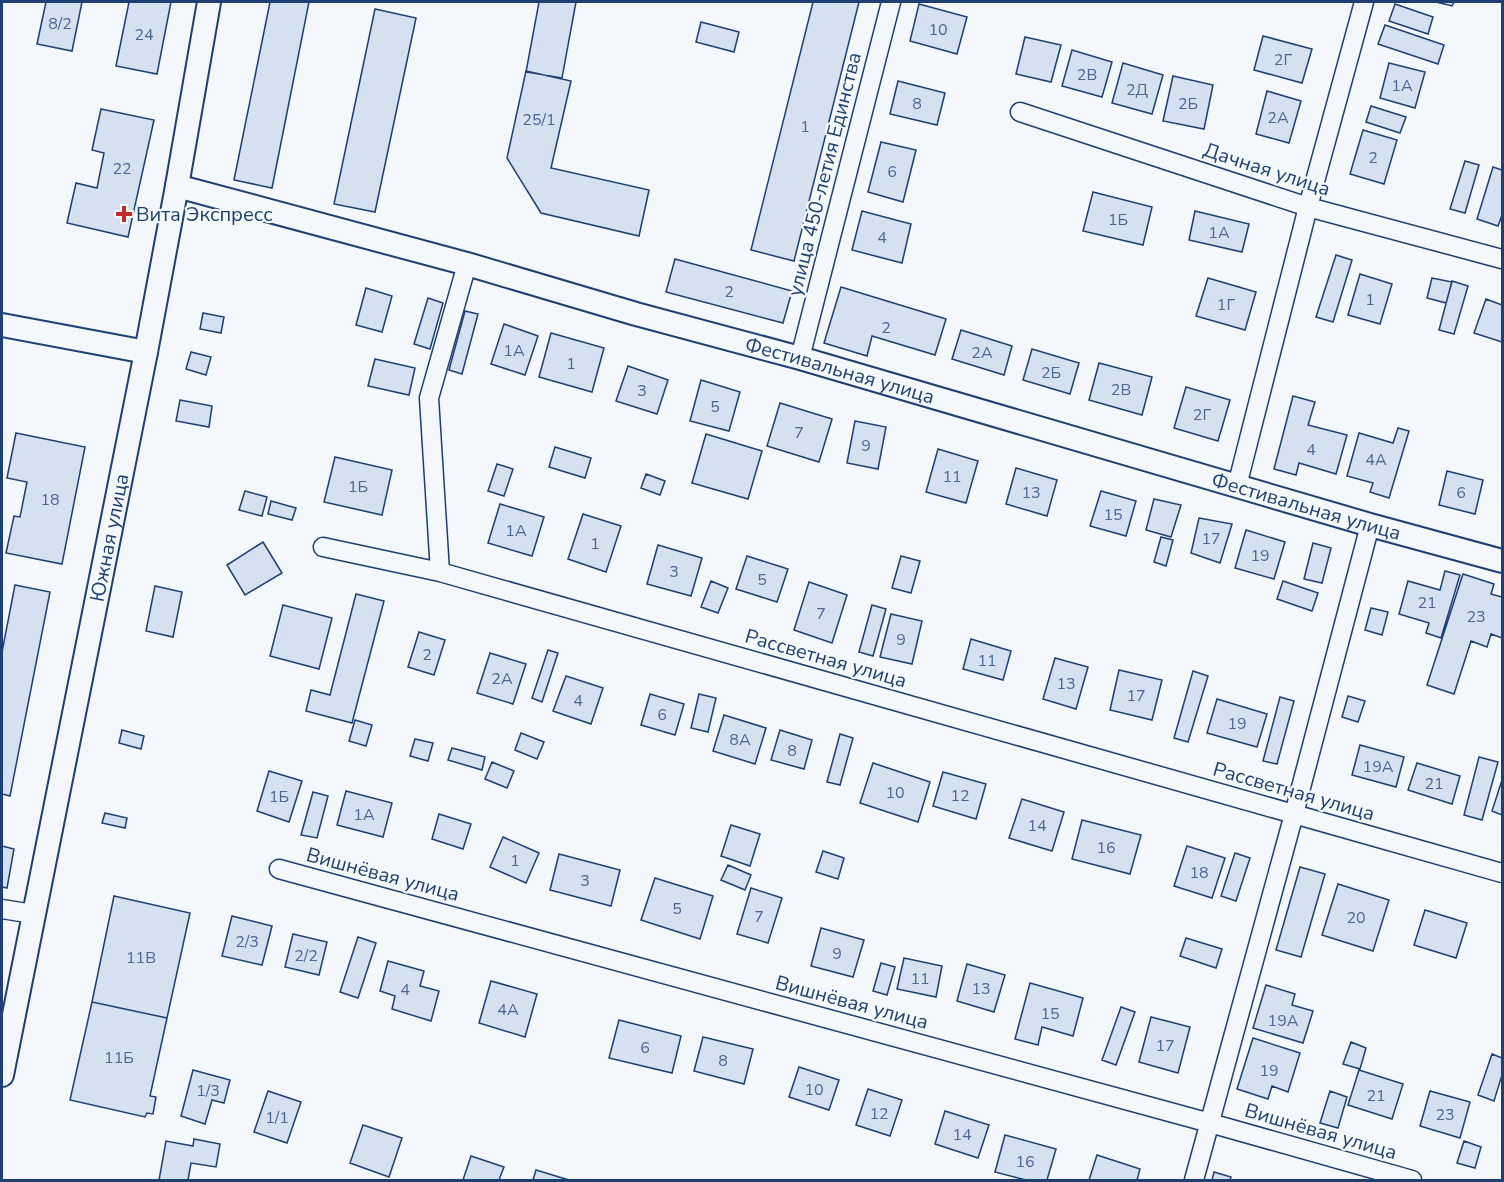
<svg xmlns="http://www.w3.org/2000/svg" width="1504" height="1182" viewBox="0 0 1504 1182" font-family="'Nunito Sans',sans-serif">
  <rect width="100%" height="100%" fill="#f4f7fb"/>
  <!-- building -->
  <path fill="#d5e0f0" stroke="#1d3f73" stroke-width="1.5" d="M46,2h36l-10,49 -35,-7z
    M129,2h42l-14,72 -41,-8z
    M270,2h39l-37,186 -38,-8z
    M539,2h37l-14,76 -36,-6z
    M813,2h46l-65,259 -43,-11z
    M1436,2h18l-2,4z
    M919,4l48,13 -10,37 -47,-13z
    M1395,4l38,13 -5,17 -39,-13z
    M375,9l41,9 -41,194 -41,-8z
    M701,22l38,10 -5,20 -38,-10z
    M1385,25l59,20 -6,19 -60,-20z
    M1263,36l49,13 -10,34 -48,-13z
    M1025,37l36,8 -10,37 -35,-8z
    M1072,50l40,12 -10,35 -40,-11z
    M1123,63l40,12 -11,39 -40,-11z
    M1389,63l36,9 -10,36 -35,-10z
    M526,71l45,10 -20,87 98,22 -10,46 -98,-23 -34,-55z
    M1173,76l40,9 -9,44 -41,-8z
    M898,81l47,12 -8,32 -47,-11z
    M1267,91l34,10 -12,42 -33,-9z
    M1371,106l35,11 -6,16 -34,-11z
    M101,109l53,11 -26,117 -61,-14 9,-40 21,5 7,-35 -12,-3z
    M1363,130l34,10 -13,44 -34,-10z
    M881,142l35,8 -13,52 -35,-10z
    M1465,161l14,4 -14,48 -15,-4z
    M1493,167l9,3v45l-4,11 -21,-7z
    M1093,192l59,15 -9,38 -60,-14z
    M862,211l49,13 -9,39 -50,-13z
    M1195,211l54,13 -7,28 -53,-12z
    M1336,255l16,5 -19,62 -17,-5z
    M675,259l117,32 -9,32 -117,-31z
    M1360,274l32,10 -12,40 -32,-9z
    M1208,278l48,14 -11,38 -49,-14z
    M1432,278l20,4 -6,21 -19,-5z
    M1452,281l16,5 -14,48 -15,-4z
    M841,287l105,32 -11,36 -63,-19 -5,20 -43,-13z
    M366,288l26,8 -10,36 -26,-7z
    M428,298l15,5 -13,46 -16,-5z
    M1486,299l16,6v37l-28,-9z
    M465,311l13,3 -16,60 -13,-4z
    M203,313l21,4 -3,16 -21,-4z
    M504,324l34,12 -13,39 -34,-11z
    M961,330l51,16 -8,29 -52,-16z
    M551,333l53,15 -12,44 -53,-15z
    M1032,349l47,14 -9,31 -47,-14z
    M191,352l20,5 -5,18 -20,-6z
    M375,359l40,9 -6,27 -41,-9z
    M1099,363l53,14 -10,38 -53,-15z
    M628,366l40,14 -11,34 -41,-13z
    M701,380l39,12 -11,39 -39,-10z
    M1186,387l44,13 -12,41 -44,-13z
    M1293,396l22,6 -7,23 39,10 -11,39 -37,-11 -3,12 -22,-6z
    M180,400l32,6 -3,21 -33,-6z
    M780,403l52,16 -13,43 -52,-16z
    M855,421l31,6 -8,42 -31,-6z
    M1398,428l11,3 -20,67 -19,-6 3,-9 -26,-7 12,-43 34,10z
    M16,433l69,14 -23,117 -56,-11 8,-37 6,1 7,-35 -20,-4z
    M706,434l56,17 -14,48 -56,-16z
    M555,447l36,11 -6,20 -36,-11z
    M938,449l40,12 -12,42 -40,-11z
    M335,457l57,13 -10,45 -58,-13z
    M497,464l16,5 -9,27 -16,-5z
    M1016,468l41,12 -10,36 -41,-12z
    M1447,471l36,9 -8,34 -36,-9z
    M646,474l19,7 -5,14 -19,-7z
    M245,491l22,6 -5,19 -23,-6z
    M1101,491l35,10 -10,35 -36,-10z
    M1154,499l27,6 -10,32 -25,-7z
    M271,501l25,7 -4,12 -24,-6z
    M500,504l44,13 -12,39 -44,-13z
    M583,514l38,12 -15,46 -38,-13z
    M1199,518l33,6 -12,39 -29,-10z
    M1246,530l39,12 -11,37 -39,-11z
    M1161,537l12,3 -7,26 -12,-4z
    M263,542l19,31 -37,22 -18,-30z
    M1313,543l18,5 -9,35 -18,-4z
    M658,545l44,13 -11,38 -44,-12z
    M747,556l41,13 -11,33 -41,-13z
    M901,556l19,5 -9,32 -19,-5z
    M1445,571l15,4 -19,63 -15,-5 3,-10 -30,-9 9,-33 32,9z
    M1463,574l31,10 -3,10 11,3v41l-11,-4 -4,13 -16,-6 -17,53 -27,-9z
    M711,581l17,7 -10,25 -17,-6z
    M1283,581l35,12 -6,18 -35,-12z
    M809,582l38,13 -15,48 -38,-13z
    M15,585l35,7 -40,204 -8,-2v-142z
    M155,586l27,6 -9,45 -27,-6z
    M356,594l28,7 -32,122 -46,-12 5,-21 19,5z
    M283,605l49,13 -13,51 -49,-13z
    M872,605l14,4 -13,47 -14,-4z
    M1371,608l17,4 -6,23 -17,-5z
    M891,614l31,7 -10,43 -32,-7z
    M419,632l26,8 -11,35 -26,-8z
    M971,639l40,12 -8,29 -40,-11z
    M548,650l10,3 -16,49 -10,-4z
    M490,653l36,11 -13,40 -36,-11z
    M1055,658l33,9 -12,42 -33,-10z
    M1119,670l43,10 -10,40 -42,-10z
    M1193,671l15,5 -20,66 -14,-4z
    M566,676l37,12 -12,36 -38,-13z
    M650,694l34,10 -9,31 -34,-10z
    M699,694l17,4 -8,34 -17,-4z
    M1348,696l17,5 -7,21 -16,-5z
    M1280,697l14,4 -17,63 -14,-3z
    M1217,699l50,15 -10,33 -50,-14z
    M724,715l42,13 -11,36 -42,-13z
    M355,720l17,5 -6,21 -17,-5z
    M122,730l22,6 -3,13 -22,-6z
    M780,730l32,10 -8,29 -33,-9z
    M521,733l23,9 -7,17 -22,-9z
    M840,734l13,4 -13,47 -13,-3z
    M415,739l18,4 -5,18 -18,-5z
    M1360,745l44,12 -8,30 -44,-12z
    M452,748l33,9 -3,13 -34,-10z
    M1479,757l19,5 -16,58 -18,-5z
    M492,762l22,9 -7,17 -22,-9z
    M873,763l57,19 -12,40 -58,-19z
    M1417,763l43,13 -8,28 -44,-14z
    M269,771l33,10 -13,41 -32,-11z
    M943,772l43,12 -10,35 -43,-13z
    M1502,780v35l-10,-4z
    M346,791l46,12 -9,34 -46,-12z
    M313,792l15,4 -11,42 -16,-3z
    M1022,799l42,13 -12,39 -43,-13z
    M105,813l22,5 -2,10 -23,-5z
    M439,814l32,10 -8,25 -31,-10z
    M1082,820l59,15 -11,39 -58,-15z
    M731,825l29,9 -10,32 -29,-10z
    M503,837l36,16 -13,30 -36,-16z
    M2,846l12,3 -7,39 -5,-1z
    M1187,846l38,12 -13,40 -38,-12z
    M823,851l21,7 -6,21 -22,-7z
    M1235,853l15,5 -14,43 -15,-5z
    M559,854l61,16 -9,36 -61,-16z
    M728,865l23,10 -6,15 -24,-10z
    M1300,867l25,7 -24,83 -25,-7z
    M655,878l58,18 -13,43 -59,-19z
    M1338,884l51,16 -16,51 -51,-16z
    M751,888l31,10 -14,45 -31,-9z
    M114,896l76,17 -23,105 -75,-16z
    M1425,910l42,13 -11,35 -42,-13z
    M232,916l40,10 -10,39 -40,-9z
    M821,928l43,12 -11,37 -42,-11z
    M293,934l34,8 -8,33 -34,-8z
    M358,937l18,6 -18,55 -18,-6z
    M1186,938l36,11 -6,19 -36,-12z
    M904,958l38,8 -6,31 -39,-8z
    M388,961l36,10 -4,15 19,5 -8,30 -39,-12 3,-13 -15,-5z
    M881,963l14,4 -8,28 -14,-4z
    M967,964l38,11 -11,37 -37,-11z
    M491,981l46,13 -12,43 -46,-14z
    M1030,983l53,15 -10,38 -31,-9 -4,18 -23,-6z
    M1266,985l29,9 -3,11 21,6 -10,32 -50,-15z
    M92,1002l75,16 -17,78 6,1 -3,17 -6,-1 -2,4 -75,-17z
    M1121,1007l14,5 -19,53 -14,-5z
    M1151,1017l39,10 -12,46 -39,-11z
    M619,1020l62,16 -9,37 -63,-15z
    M703,1037l50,12 -9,35 -50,-13z
    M1253,1038l47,15 -12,39 -16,-6 -4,13 -31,-10z
    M1351,1042l15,6 -6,21 -17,-5z
    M1492,1054l10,4v17l-8,26 -16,-6z
    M799,1067l40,13 -10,30 -40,-13z
    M193,1070l37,10 -6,23 -12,-3 -7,24 -24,-8z
    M1359,1070l44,14 -11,35 -44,-14z
    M868,1089l34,11 -12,36 -34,-11z
    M268,1091l33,11 -14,41 -33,-11z
    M1330,1091l17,6 -9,31 -18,-5z
    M1430,1091l40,11 -10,36 -40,-12z
    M945,1111l44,14 -11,33 -43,-14z
    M363,1125l39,13 -13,39 -39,-14z
    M1005,1135l51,14 -9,31h-21l-31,-8z
    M194,1139l26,5 -4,23 -25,-4 -3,17h-29l7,-39 27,5z
    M1464,1141l17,6 -6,21 -18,-5z
    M1097,1155l43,14 -3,11h-48z
    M471,1156l33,11 -5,13h-36z
    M536,1170l33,10h-36z
    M1214,1172l17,5 -1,3h-18z"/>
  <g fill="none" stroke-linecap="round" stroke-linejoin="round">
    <!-- minor casing -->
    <g stroke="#1d3f73" stroke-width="21">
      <path id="minor" d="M1020,112l288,95 194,52
        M467,264l-38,134 11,174 1062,301
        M800,358l91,-356
        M1237,486l71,-279 56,-205
        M323,547l117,25
        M279,869l931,254 202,57
        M2,909l31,5
        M1194,1180l100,-366 76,-289"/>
    </g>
    <!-- tertiary casing -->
    <g stroke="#1d3f73" stroke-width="26">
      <g id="tertiary">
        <path id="s1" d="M177,186l290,78 169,50 164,44 570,167 132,36"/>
        <path d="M2,325l144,27"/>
        <path id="s2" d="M2,1075l144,-723 31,-166 32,-184"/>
      </g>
    </g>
    <!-- minor -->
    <use href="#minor" stroke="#f4f7fb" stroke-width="18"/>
    <!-- tertiary -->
    <use href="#tertiary" stroke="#f4f7fb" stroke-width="22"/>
  </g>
  <!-- markers -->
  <path fill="#c62828" stroke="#f4f7fb" stroke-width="2" d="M121 205h6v6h6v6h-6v6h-6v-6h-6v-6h6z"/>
  <g text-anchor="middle" stroke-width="4.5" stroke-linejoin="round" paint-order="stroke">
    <!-- number labels -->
    <g font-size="16" fill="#4b6792">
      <text x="60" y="29">8/2</text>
      <text x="938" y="35">10</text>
      <text x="144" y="40">24</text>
      <text x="1283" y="65">2Г</text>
      <text x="1087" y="80">2В</text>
      <text x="1402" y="91">1А</text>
      <text x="1137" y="95">2Д</text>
      <text x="917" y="109">8</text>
      <text x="1188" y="109">2Б</text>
      <text x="1278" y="123">2А</text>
      <text x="539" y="125">25/1</text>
      <text x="805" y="132">1</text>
      <text x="1373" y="163">2</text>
      <text x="122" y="174">22</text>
      <text x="892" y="177">6</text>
      <text x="1118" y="225">1Б</text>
      <text x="1219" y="238">1А</text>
      <text x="882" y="243">4</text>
      <text x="729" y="297">2</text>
      <text x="1370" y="305">1</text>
      <text x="1226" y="310">1Г</text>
      <text x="886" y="333">2</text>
      <text x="514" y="356">1А</text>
      <text x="982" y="358">2А</text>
      <text x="571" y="369">1</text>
      <text x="1051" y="378">2Б</text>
      <text x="1121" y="395">2В</text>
      <text x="642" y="396">3</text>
      <text x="715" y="412">5</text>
      <text x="1202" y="420">2Г</text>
      <text x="799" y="438">7</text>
      <text x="866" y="451">9</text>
      <text x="1311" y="455">4</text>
      <text x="1376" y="465">4А</text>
      <text x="952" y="482">11</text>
      <text x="358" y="492">1Б</text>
      <text x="1031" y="498">13</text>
      <text x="1461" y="498">6</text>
      <text x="50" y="505">18</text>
      <text x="1113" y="520">15</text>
      <text x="516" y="536">1А</text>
      <text x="1211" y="544">17</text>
      <text x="595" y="549">1</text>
      <text x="1260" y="561">19</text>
      <text x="674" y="577">3</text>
      <text x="762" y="585">5</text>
      <text x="1427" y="608">21</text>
      <text x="821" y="619">7</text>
      <text x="1476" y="622">23</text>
      <text x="901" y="645">9</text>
      <text x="427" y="660">2</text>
      <text x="987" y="666">11</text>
      <text x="502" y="684">2А</text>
      <text x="1066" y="689">13</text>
      <text x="1136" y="701">17</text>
      <text x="578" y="706">4</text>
      <text x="662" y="720">6</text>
      <text x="1237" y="729">19</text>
      <text x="740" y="745">8А</text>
      <text x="792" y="756">8</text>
      <text x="1378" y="772">19А</text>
      <text x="1434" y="789">21</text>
      <text x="895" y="798">10</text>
      <text x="960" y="801">12</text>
      <text x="279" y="802">1Б</text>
      <text x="364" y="820">1А</text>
      <text x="1037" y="831">14</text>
      <text x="1106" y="853">16</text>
      <text x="515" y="866">1</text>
      <text x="1199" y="878">18</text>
      <text x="585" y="886">3</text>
      <text x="677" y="914">5</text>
      <text x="759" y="922">7</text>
      <text x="1356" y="923">20</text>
      <text x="247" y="947">2/3</text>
      <text x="837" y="959">9</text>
      <text x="306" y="961">2/2</text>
      <text x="141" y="963">11В</text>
      <text x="920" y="984">11</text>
      <text x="981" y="994">13</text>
      <text x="405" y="995">4</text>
      <text x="508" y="1015">4А</text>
      <text x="1050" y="1019">15</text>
      <text x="1283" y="1026">19А</text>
      <text x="1165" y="1051">17</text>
      <text x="645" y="1053">6</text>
      <text x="119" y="1063">11Б</text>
      <text x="723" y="1066">8</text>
      <text x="1269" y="1076">19</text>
      <text x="814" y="1095">10</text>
      <text x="208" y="1096">1/3</text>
      <text x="1376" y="1101">21</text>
      <text x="879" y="1119">12</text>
      <text x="1445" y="1120">23</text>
      <text x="277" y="1123">1/1</text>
      <text x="962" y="1140">14</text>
      <text x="1025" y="1167">16</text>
    </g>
    <!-- street labels -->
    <g font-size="20" fill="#1d3f73" stroke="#f4f7fb">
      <text transform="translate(1267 169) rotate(18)" y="7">Дачная улица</text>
      <text transform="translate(824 174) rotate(-76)" y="7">улица 450-летия Единства</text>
      <text dy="7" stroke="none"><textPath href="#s1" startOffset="688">Фестивальная улица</textPath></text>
      <text dy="7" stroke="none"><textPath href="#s1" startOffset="1174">Фестивальная улица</textPath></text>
      <text dy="7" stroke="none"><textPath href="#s2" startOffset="548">Южная улица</textPath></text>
      <text transform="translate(826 658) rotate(16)" y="7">Рассветная улица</text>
      <text transform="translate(1294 791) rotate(16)" y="7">Рассветная улица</text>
      <text transform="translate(383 874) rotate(15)" y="7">Вишнёвая улица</text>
      <text transform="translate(852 1002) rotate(15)" y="7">Вишнёвая улица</text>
      <text transform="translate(1321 1131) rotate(16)" y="7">Вишнёвая улица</text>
    </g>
    <!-- poi labels -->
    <g font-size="20" fill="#1d3f73" stroke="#f4f7fb" text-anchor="start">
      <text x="136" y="221">Вита Экспресс</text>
    </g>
  </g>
  <!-- border -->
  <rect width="1504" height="1182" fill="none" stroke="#1d3f73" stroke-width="6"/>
</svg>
